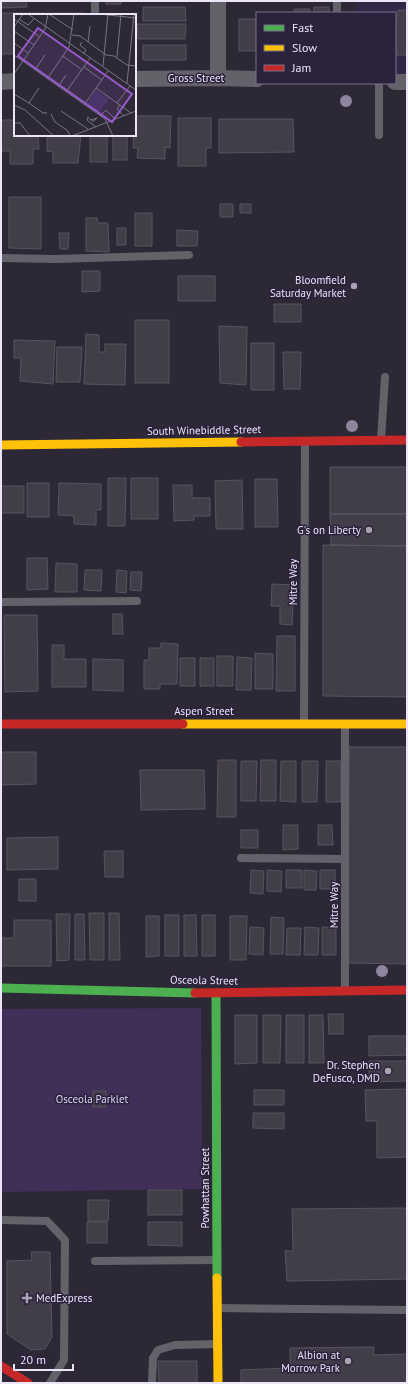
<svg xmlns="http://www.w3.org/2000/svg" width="408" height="1384" viewBox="0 0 408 1384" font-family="'PT Sans',sans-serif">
  <rect width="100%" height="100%" fill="#2d2836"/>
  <!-- built -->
  <path fill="#322845" d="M356,1h51v77l-12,1v-66h-39z"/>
  <!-- green -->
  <path fill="#3f2f59" d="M201,1008l1,181 -201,3v-183z"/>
  <!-- building -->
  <path fill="#423e49" stroke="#575360" d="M1,1h25l1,6 -26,1z
    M106,1h15v3h-15z
    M143,7h42l1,14h-43z
    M314,7h15v6h-15z
    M294,9h16v4h-16z
    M398,10h9v45h-10v-4h-2v-35h3z
    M1,13h85v2h-71v39h-14z
    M239,19h18v32h-18z
    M137,24h49l-1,15h-47z
    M143,45h43v15h-43z
    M135,116h36l-1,32 -5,-1v12l-28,-1 1,-10h-5z
    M178,118h33v30h-5v18h-28z
    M219,119h74l1,33 -75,1z
    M1,120h14v15h23l1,14h-6v15h-23v-13h-9z
    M47,135h34l-3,28h-25v-11l-6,-1z
    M90,135h17v27h-17z
    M113,135h14v25h-14z
    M9,197h32v52l-32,-1z
    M220,204h13v13h-13z
    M240,204h11v9h-11z
    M135,213h17v33h-17z
    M86,218h11l1,5h10l1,29 -23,-1z
    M117,228h9v17h-9z
    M177,230l21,1 -1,15h-20z
    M59,233h10l-1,16h-8z
    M82,271h18v20l-18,1z
    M178,276h37v25h-37z
    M274,304h27v18h-27z
    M135,320h34v63h-34z
    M219,326l28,1 -1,58 -26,-2z
    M86,334l13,1v17h6v-8h21l-1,41 -41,-1z
    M14,340l41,1 -2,43 -33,-3 1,-23h-7z
    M251,343h23v47h-23z
    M57,347h25l-2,35h-24z
    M283,352h18l-1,37h-16z
    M330,467h77v47h-77z
    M108,478h18l-1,48h-17z
    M131,478h27v41h-27z
    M255,479h22l1,48h-23z
    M242,480l1,49h-27l-1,-48z
    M27,483h22v34h-22z
    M59,483l42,1v26h-5v15l-22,-1v-8l-16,-1z
    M173,485h19v13h18v18h-16v4l-20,1z
    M1,486h23v27h-23z
    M330,514h77v32l-76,-1z
    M323,545l84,1v151l-84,-1z
    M27,558h20l1,31 -21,1z
    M56,563l21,1v28h-22z
    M85,570h17l-1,21 -17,-1z
    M117,570l10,1 -1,22 -10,-1z
    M131,572h11l-1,19 -11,-1z
    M272,584l22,1 -2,40 -12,-1v-18h-9z
    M113,614h9l1,20h-10z
    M4,615h33l1,76 -33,1z
    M277,636h18v55h-19z
    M161,643l17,1 -1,40h-17v5h-16v-29h5v-12h12z
    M52,645h12v14h22v28h-34z
    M255,653l18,1v35h-18z
    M217,656h16v30h-16z
    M237,657l15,1 -1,32h-15z
    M180,658h15v28h-15z
    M200,658h14v28h-14z
    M93,659l30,1v31l-30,-1z
    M349,747h58v217l-59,-1z
    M1,752h35v32l-35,1z
    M218,760h18v57h-19z
    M261,760h15v41h-16z
    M241,761h16l-1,40h-15z
    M281,761h15v41l-16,-1z
    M302,761h16l-1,41h-15z
    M326,761h15v41h-15z
    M140,770h64l1,39 -64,1z
    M283,825h15v24l-15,1z
    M318,825h14l1,20h-15z
    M241,830h17v18h-17z
    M58,837v32l-51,1v-32z
    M104,851h19v26h-18z
    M251,870l13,1 -1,23 -13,-1z
    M267,870l15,1 -1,21 -14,-1z
    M286,870h16v18h-16z
    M304,870l13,1 -1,19h-12z
    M320,870h15v19h-15z
    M19,879h17v22h-17z
    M89,913h15v47h-14z
    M109,913h10l1,47h-11z
    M56,914h14l-1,46 -12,1z
    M75,914h9l1,46h-10z
    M165,915h14v41h-14z
    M184,915h12l1,41h-13z
    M202,915h13v41h-13z
    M146,916h13v40l-13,1z
    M230,916h17l-1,44h-16z
    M271,917l13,1 -1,36h-13z
    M14,920h37v46h-50v-28h13z
    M250,927l14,1 -1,27 -14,-1z
    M305,927l14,1 -1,27h-14z
    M322,927l14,1v27h-14z
    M287,928h14l-1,27h-14z
    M328,1014h15v20h-14z
    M235,1015h22v48l-22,1z
    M263,1015h18l-1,48h-17z
    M286,1015h18v48h-18z
    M309,1015h14l1,48h-15z
    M369,1036h38v19l-38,1z
    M369,1061h38v20l-38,1z
    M407,1089v68l-30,1v-37h-11l-1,-31z
    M254,1090h30v15h-30z
    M93,1091h13v16h-13z
    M253,1113h31v16l-31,-1z
    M148,1190h34v25h-34z
    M88,1200h21l-1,21h-20z
    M407,1208v71l-120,2 -2,-30h8l-1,-42z
    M87,1222h20v21h-20z
    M148,1222h34v24l-34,-1z
    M31,1252h19l2,85 -7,12 -14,1 -24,-16v-73l25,-1z
    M374,1347l-1,8 34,-1v29h-166v-13l49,-2v-20z
    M158,1361h39v22h-38z"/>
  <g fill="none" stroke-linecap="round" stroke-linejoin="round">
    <!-- lane -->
    <path stroke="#646269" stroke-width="8" d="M337,13v-12
      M95,15v-14
      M379,135v-52
      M1,258l55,1 133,-4
      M381,440l4,-63
      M1,602l136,-1
      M304,723l1,-282
      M345,724v266
      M241,858l104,1
      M1,1220l46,1 18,19 -1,120 -14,23
      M95,1261l121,-1
      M218,1308l189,2
      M152,1383l1,-25 5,-8 17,-5 42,-1"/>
    <!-- street -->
    <path stroke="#646269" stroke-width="16" d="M218,78v-77
      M135,79l83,-1 39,1
      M1,82l14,-1
      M395,82h12"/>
    <!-- fast -->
    <path stroke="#4caf50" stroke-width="9" d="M1,988l194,5
      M216,993l1,285"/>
    <!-- slow -->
    <path stroke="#ffc107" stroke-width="9" d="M1,445l240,-3
      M183,724h224
      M217,1278l1,105"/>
    <!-- jam -->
    <path stroke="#c62828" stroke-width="9" d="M241,442l166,-2
      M1,724h182
      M195,993l212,-3
      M1,1366l27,17"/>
  </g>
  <!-- trees -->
  <g fill="#8e869e">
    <circle cx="346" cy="101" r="6"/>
    <circle cx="352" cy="426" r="6"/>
    <circle cx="382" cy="971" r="6"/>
  </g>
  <!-- markers -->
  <g fill="#a8a3b3" stroke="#2b223c" stroke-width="1.5">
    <circle cx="354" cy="286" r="4"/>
    <circle cx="369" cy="530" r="4"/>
    <circle cx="388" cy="1071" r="4"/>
    <path d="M25 1292h4v4h4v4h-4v4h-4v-4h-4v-4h4z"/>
    <circle cx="348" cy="1361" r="4"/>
  </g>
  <g text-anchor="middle" stroke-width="3" stroke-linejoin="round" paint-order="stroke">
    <!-- street labels -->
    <g font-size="11" fill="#ebe5f7" stroke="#2b223c">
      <text x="196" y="82">Gross Street</text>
      <text transform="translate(204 430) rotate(-1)" y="4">South Winebiddle Street</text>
      <text transform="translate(293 582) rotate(-90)" y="4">Mitre Way</text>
      <text x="204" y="715">Aspen Street</text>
      <text transform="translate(334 905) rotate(-90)" y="4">Mitre Way</text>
      <text transform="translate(204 980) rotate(1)" y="4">Osceola Street</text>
      <text transform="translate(205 1188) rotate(-90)" y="4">Powhattan Street</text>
    </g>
    <!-- poi labels -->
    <g font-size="11" fill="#ebe5f7" stroke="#2b223c" text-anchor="end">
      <text x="346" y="284">Bloomfield<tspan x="346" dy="13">Saturday Market</tspan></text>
      <text x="361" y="534">G's on Liberty</text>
      <text x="380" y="1069">Dr. Stephen<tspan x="380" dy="13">DeFusco, DMD</tspan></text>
      <text x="36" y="1302" text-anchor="start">MedExpress</text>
      <text x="340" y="1359">Albion at<tspan x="340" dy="13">Morrow Park</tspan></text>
    </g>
    <!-- park labels -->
    <g font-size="11" fill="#ddd2f3" stroke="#2b223c">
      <text x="92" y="1103">Osceola Parklet</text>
    </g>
  </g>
  <!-- overview -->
  <g transform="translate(14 14)">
    <rect width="122" height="122" fill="#2d2836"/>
    <path d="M82,76l13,9 -10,14 -12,-9z" fill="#3f2f59"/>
    <path fill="none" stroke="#797483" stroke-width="1" d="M14,0l108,76M35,0l24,16M85,0l37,4M0,5l26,18M5,5l9,6 6,-6M0,13l9,-13M0,17l20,14M58,21l8,1 26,19 8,1 13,9 9,1M68,28l-2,3 6,5 -3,4M74,28l2,-16M0,29l14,10M0,41l91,64 8,17M49,42l19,14M103,43l4,-43M89,52l5,-52M70,53l18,13M21,56l10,-15M0,60l31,-45 3,-15M33,65l22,-32 5,-33M113,69l7,-69M44,73l8,-12M82,74l35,25M52,78l24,-34M0,80l15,9 10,-15M15,89l14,10h4M103,89l13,-17M0,91l11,5 29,26M70,91l24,-34M106,91l-3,4 7,7M47,97l27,18M37,100l4,8 13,9 2,5M86,102l6,-6 9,9M77,106l6,-2 -3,3h-1l-2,-1 -3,-3 -1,3 9,7M0,109h6l10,13M58,122l64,-25"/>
    <path fill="#975acd" fill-opacity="0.15" stroke="#975acd" stroke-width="2" d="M24,14l94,66 -20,28 -94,-66z"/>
    <rect width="122" height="122" fill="none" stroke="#ebe5f7" stroke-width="2"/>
  </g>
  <!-- border -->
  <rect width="408" height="1384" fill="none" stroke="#ebe5f7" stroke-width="4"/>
  <!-- legend -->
  <rect x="256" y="12" width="140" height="72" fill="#2b223c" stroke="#787087"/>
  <rect x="264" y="25" width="20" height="6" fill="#4caf50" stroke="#787087"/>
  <text x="292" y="32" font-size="12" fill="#ebe5f7">Fast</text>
  <rect x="264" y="45" width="20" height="6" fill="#ffc107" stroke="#787087"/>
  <text x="292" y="52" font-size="12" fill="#ebe5f7">Slow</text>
  <rect x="264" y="65" width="20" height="6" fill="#c62828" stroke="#787087"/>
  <text x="292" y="72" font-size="12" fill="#ebe5f7">Jam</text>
  <!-- scale -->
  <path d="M14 1364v6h59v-6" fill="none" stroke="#ebe5f7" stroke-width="2"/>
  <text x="20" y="1364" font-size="12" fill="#ebe5f7" stroke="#2b223c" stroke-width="3" paint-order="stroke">20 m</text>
</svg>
